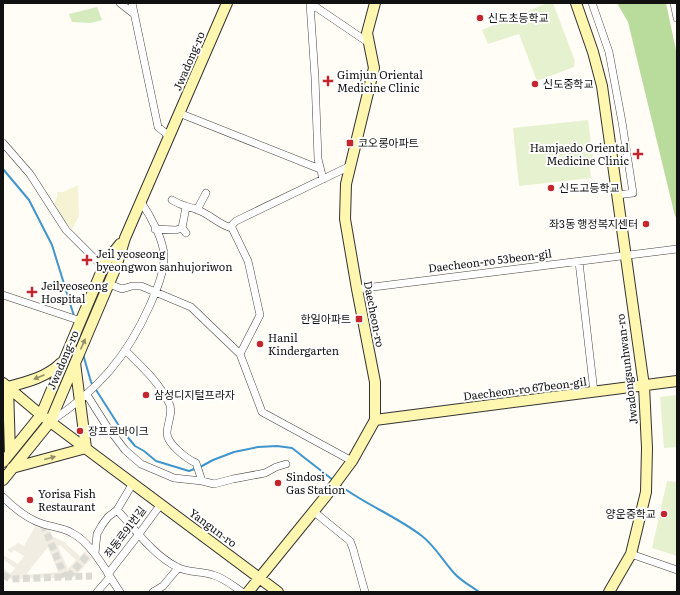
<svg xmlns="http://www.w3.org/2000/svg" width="680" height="595" viewBox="0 0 680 595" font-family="Literata,'Noto Sans KR',serif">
  <rect width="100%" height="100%" fill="#fffdf5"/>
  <!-- farmland -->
  <path fill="#f6f3d4" d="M78,185l1,31 -7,13 -11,-12 -7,-14 3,-5v-6h6z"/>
  <!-- green -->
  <path fill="#d5ebbd" d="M97,7l5,13 -11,3 -19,-1 -3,-8z"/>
  <!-- forest -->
  <path fill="#b9dc9c" d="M617,3h49l11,52v163l-2,-2 -47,-194z"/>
  <!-- pitch -->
  <path fill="#e6f2cf" d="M547,3h6l22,58 -1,6 -37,14 -18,-47 -31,10 -6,-14z
    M588,120l5,39 -4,2 2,17 -72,8 -6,-58z
    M677,395v52l-13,1 -4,-51z
    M667,481l10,1v74l-25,-8z"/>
  <!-- plaza -->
  <path fill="#f1ede2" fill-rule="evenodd" d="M36,525l15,3 -1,3 3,6 14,6 -1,1 14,12 5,-5 7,7 -18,19 -64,2 -7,-4v-7l8,6 4,-6 -11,-8 -1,1v-6l15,9 6,-8 -10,-6 -2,3 -5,-3 11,-7 6,3zM60,545l16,15 -8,9 -10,-22zM48,547l10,25 -30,3 -1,-2z"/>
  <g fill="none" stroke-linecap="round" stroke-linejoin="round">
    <!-- stream -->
    <path stroke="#3f96cf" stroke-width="2" d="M3,169l26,31 23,45 22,71
      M83,354l8,28 30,47 14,17 9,5 12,10 33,10 13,-5 11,-6 21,-8 24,-5 19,-1 15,2 41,32
      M338,484c26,20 58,32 84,52 13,10 21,25 32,37 7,8 17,13 25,19"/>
    <!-- street-tunnel -->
    <path stroke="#dbdad3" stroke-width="7" stroke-dasharray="7 3.5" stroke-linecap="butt" d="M43,524l22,53
      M3,575l7,4 82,-3
      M68,577l24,-27"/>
    <!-- street casing -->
    <g stroke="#444" stroke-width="8">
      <path id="street" d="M120,3l14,11
        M132,3l26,124 11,9
        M310,3l5,75 3,81 5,20
        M310,3l59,40
        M592,3l17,49 13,70 11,71 -16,2
        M674,3l3,15
        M179,113l141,56
        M3,143l27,31 36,56 32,32 7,1
        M172,200c11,7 16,6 26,10 13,5 21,15 34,18
        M197,210l9,-17
        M182,228l4,-21
        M155,229l21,1 6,-2 4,5
        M579,262l15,130
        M109,284l13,5 10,-3h9l50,21 49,47 22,58 90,49
        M357,289l320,-40
        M3,295l78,26
        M126,351c17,17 32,30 43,52 5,8 -2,21 -2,30 0,11 20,26 29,30l6,18
        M240,354l20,-39 -12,-54 -16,-33v-3l4,-4 114,-55
        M87,395l19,30 19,25 16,14 33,14 28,3 12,3 19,-5 32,-6 11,-6 10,-3
        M50,422c48,-32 77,-65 100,-117 6,-14 14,-32 14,-47 1,-16 -14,-43 -23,-56
        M3,497c12,12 24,22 40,27 10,3 20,4 29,9 20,10 35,40 48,59
        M117,510c18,19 36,45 60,57 11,6 24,4 36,8 11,3 19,10 29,17
        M313,511l37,30 3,8 12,43
        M95,553l2,-19 5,-9 6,-8 9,-7 16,-27
        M631,554l46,16
        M108,574l31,-40 22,-30
        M97,592l13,-15
        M153,592l10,-6 15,-18"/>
    </g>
    <!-- secondary casing -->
    <g stroke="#333" stroke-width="12">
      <path id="secondary" d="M576,3l17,49 9,34 42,300 3,62 -1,44 -15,62 -22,38
        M3,383l38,32 237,177
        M375,420l302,-39
        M10,453l-2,-66c19,-5 39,-10 53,-24
        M3,462l38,-47 64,-152 15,-19
        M12,468l74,-20 -11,-85
        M3,480l47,-58 66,-155 9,-29 102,-235
        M248,592l78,-96 26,-35 23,-41v-38l-18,-93 -12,-70 1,-35 28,-116 -7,-35 8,-30"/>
    </g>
    <!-- street -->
    <use href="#street" stroke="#fff" stroke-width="7"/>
    <!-- secondary -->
    <use href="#secondary" stroke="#fff6b0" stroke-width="10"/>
  </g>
  <!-- one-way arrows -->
  <defs><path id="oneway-solid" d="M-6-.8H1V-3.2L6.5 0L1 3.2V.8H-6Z"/></defs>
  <g fill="#948f68">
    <use href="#oneway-solid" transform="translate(83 344) rotate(-66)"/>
    <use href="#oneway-solid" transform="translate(39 377) rotate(157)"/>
    <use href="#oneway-solid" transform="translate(50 458) rotate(-15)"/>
  </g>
  <!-- markers -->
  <g fill="#c4262e" stroke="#fff" stroke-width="1.5">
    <circle cx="480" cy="18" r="4"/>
    <path d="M326 75h4v4h4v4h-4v4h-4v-4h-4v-4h4z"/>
    <circle cx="535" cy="84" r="4"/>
    <rect x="346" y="139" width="8" height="8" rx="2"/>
    <path d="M636 148h4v4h4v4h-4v4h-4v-4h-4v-4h4z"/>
    <circle cx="551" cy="188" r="4"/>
    <circle cx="646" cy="224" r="4"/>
    <path d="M85 254h4v4h4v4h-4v4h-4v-4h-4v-4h4z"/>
    <path d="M30 286h4v4h4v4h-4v4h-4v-4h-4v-4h4z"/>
    <rect x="355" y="315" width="8" height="8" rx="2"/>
    <circle cx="260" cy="344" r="4"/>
    <circle cx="146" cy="395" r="4"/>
    <circle cx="80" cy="431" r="4"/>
    <circle cx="278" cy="483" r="4"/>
    <circle cx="30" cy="500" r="4"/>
    <circle cx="664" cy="514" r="4"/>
  </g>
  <g text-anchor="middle" stroke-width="4" stroke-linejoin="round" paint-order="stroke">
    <!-- poi labels -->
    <g font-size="11" fill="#111" stroke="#fff" text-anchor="start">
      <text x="488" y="22">신도초등학교</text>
      <text x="337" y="79">Gimjun Oriental<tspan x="337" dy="13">Medicine Clinic</tspan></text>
      <text x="543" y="88">신도중학교</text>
      <text x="358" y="147">코오롱아파트</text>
      <text x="629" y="152" text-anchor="end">Hamjaedo Oriental<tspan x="629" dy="13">Medicine Clinic</tspan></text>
      <text x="559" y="192">신도고등학교</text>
      <text x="638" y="228" text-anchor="end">좌3동 행정복지센터</text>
      <text x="96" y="258">Jeil yeoseong<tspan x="96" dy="13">byeongwon sanhujoriwon</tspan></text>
      <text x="41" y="290">Jeilyeoseong<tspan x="41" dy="13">Hospital</tspan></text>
      <text x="351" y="323" text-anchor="end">한일아파트</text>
      <text x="268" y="342">Hanil<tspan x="268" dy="13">Kindergarten</tspan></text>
      <text x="154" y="399">삼성디지털프라자</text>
      <text x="88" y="435">장프로바이크</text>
      <text x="286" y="481">Sindosi<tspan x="286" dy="13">Gas Station</tspan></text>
      <text x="38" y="498">Yorisa Fish<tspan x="38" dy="13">Restaurant</tspan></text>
      <text x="656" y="518" text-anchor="end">양운중학교</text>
    </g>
    <!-- street labels -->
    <g font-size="11" fill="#111" stroke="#fff">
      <text transform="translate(189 61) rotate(-67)" y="4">Jwadong-ro</text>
      <text transform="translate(490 261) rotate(-7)" y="4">Daecheon-ro 53beon-gil</text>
      <text transform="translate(374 314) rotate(79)" y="4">Daecheon-ro</text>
      <text transform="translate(63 360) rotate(-67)" y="4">Jwadong-ro</text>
      <text transform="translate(627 369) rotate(-97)" y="4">Jwadongsunhwan-ro</text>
      <text transform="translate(525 389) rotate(-7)" y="4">Daecheon-ro 67beon-gil</text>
      <text transform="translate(213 528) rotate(37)" y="4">Yangun-ro</text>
      <text transform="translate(125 532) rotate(-53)" y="4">좌동로91번길</text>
    </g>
  </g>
  <!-- border -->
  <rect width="680" height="595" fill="none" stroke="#111111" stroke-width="8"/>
</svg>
